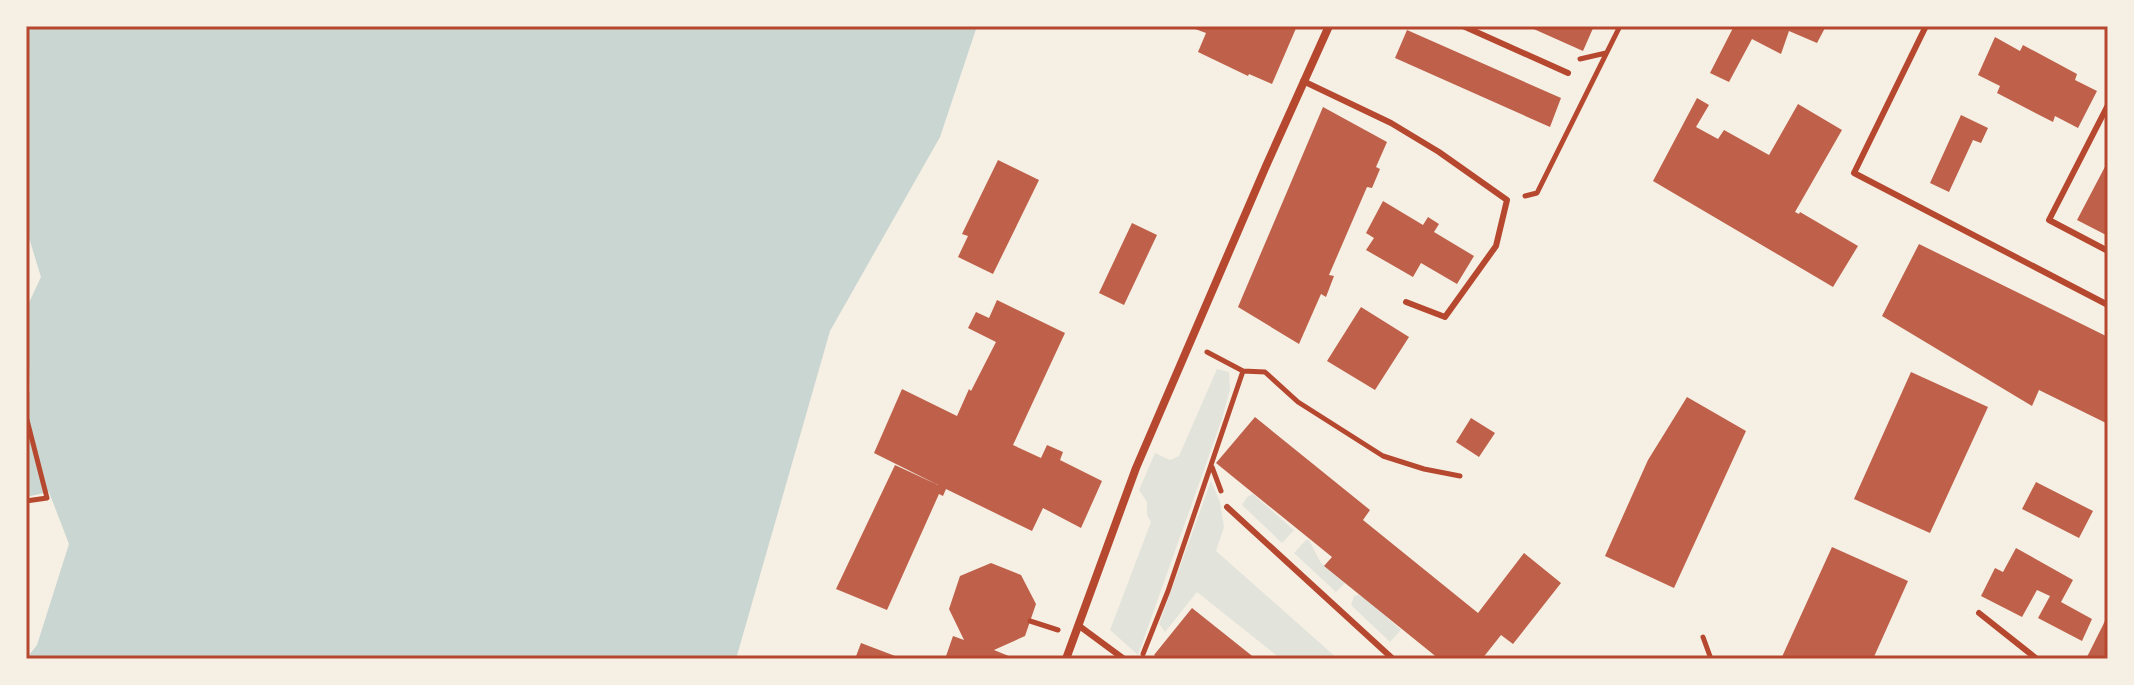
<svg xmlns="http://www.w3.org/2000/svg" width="2134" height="685" viewBox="0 0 2134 685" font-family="'Crimson Pro',serif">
  <rect width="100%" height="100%" fill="#f6efe4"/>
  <!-- green -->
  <path fill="#e2e4dc" d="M1217,369l12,3 1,17 -8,30 -84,236 -28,-25 41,-108 -4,-7v-13l-8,-12 16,-37 15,7 9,-4z
    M1211,481l9,21 4,25 -8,24 122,108h-57l-84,-67 -32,40 -6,-8z
    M1253,494l41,36 -12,13 -40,-38 5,-8z
    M1306,540h3l12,23 24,20 -9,9 -42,-39z
    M1358,595l6,2 37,33 -11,12 -39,-37 3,-9z"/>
  <!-- water -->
  <path fill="#c9d6d2" d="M26,26h951l-37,111 -110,194 -94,328h-710l11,-14 32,-101 -20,-52 -23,5v-96l4,-11 -3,-83 14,-30 -15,-49z"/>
  <!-- building -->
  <path fill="#bf614a" d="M1187,26h110l-25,58 -23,-10 -1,2 -50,-24 8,-19z
    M1527,26h67l-11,25z
    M1734,26h92l-9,17 -28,-12 -8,23 -29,-15 -23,43 -19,-9z
    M1407,30l154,68 -11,29 -155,-69z
    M1995,37l25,14 3,-6 54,29 -2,6 22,11 -19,37 -23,-12 -2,6 -56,-29 3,-7 -22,-11z
    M1697,98l12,7 -13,22 22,12 6,-9 45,25 29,-51 44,26 -47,82 4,2 1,-2 58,34 -25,41 -180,-106z
    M1323,107l64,35 -11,25 4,2 -8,19 -5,-1 -38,88 5,1 -8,21 -5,-3 -22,50 -61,-37z
    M1961,115l27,13 -7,15 -8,-3 -24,52 -19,-9z
    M998,160l41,20 -46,94 -35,-17 10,-21 -6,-2z
    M2108,161v75l-31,-16z
    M1383,201l40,24 5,-8 11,7 -5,8 40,24 -17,28 -36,-21 -8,14 -47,-27 8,-12 -8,-5z
    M1132,223l25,12 -33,70 -25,-12z
    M1919,244l189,93v87l-69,-34 -7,16 -150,-90z
    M997,300l68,33 -52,112 28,13 6,-13 16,7 -3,8 42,21 -21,47 -38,-20 -11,23 -86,-42 -3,7 -4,-2 -52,116 -51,-21 59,-124 43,20 -64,-32 28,-64 55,27 12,-27 2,2 25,-49 -28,-14 8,-16 13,6z
    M1361,307l48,30 -34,53 -48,-29z
    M1911,372l77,35 -58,126 -76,-34z
    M1687,397l59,34 -72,157 -69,-32 43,-96z
    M1255,417l115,93 -7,10 115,93 46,-60 37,30 -48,61 -12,-9 -19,24h-43l-115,-93 8,-9 -116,-94z
    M1471,418l24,15 -16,24 -23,-15z
    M2036,482l57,29 -14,27 -57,-29z
    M1832,547l76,34 -35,78h-92z
    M2016,548l57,32 -12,22 31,17 -10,22 -44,-23 12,-22 -13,-6 -15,27 -41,-21 14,-28 8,4z
    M991,563l30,12 15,29 -11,32 -31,14 22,9h-71l8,-23 11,4 -15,-31 11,-33z
    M1192,608l64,51h-97l-5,-4z
    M2108,614v45h-22l17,-34z
    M861,643l42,16h-48z"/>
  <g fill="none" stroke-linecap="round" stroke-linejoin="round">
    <!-- path -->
    <path stroke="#b5482f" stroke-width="5" d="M1580,59l26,-6
      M1525,196l12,-3 83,-167
      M1243,371l22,1 33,30 85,54 41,13 36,7
      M26,416l21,82 -21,3
      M1212,467l9,24
      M1030,621l28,9
      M1703,637l8,22
      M1143,654l25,-63 75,-220 -36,-19"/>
    <!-- service -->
    <path stroke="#b5482f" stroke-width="6" d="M1463,26l105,47
      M1926,26l-72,147 254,132
      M1303,81l88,42 48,29 68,48 -11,46 -51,71 -39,-15
      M2108,105l-59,115 59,31
      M1227,507l166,152
      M1979,613l58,46
      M1078,625l46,34"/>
    <!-- minor -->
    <path stroke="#b5482f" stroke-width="8" d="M1066,659l70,-191 130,-302 63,-140"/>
  </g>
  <!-- border -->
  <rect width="2134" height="685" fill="none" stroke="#f6efe4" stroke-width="56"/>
  <rect x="28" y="28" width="2078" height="629" fill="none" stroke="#b5482f" stroke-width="3"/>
</svg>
